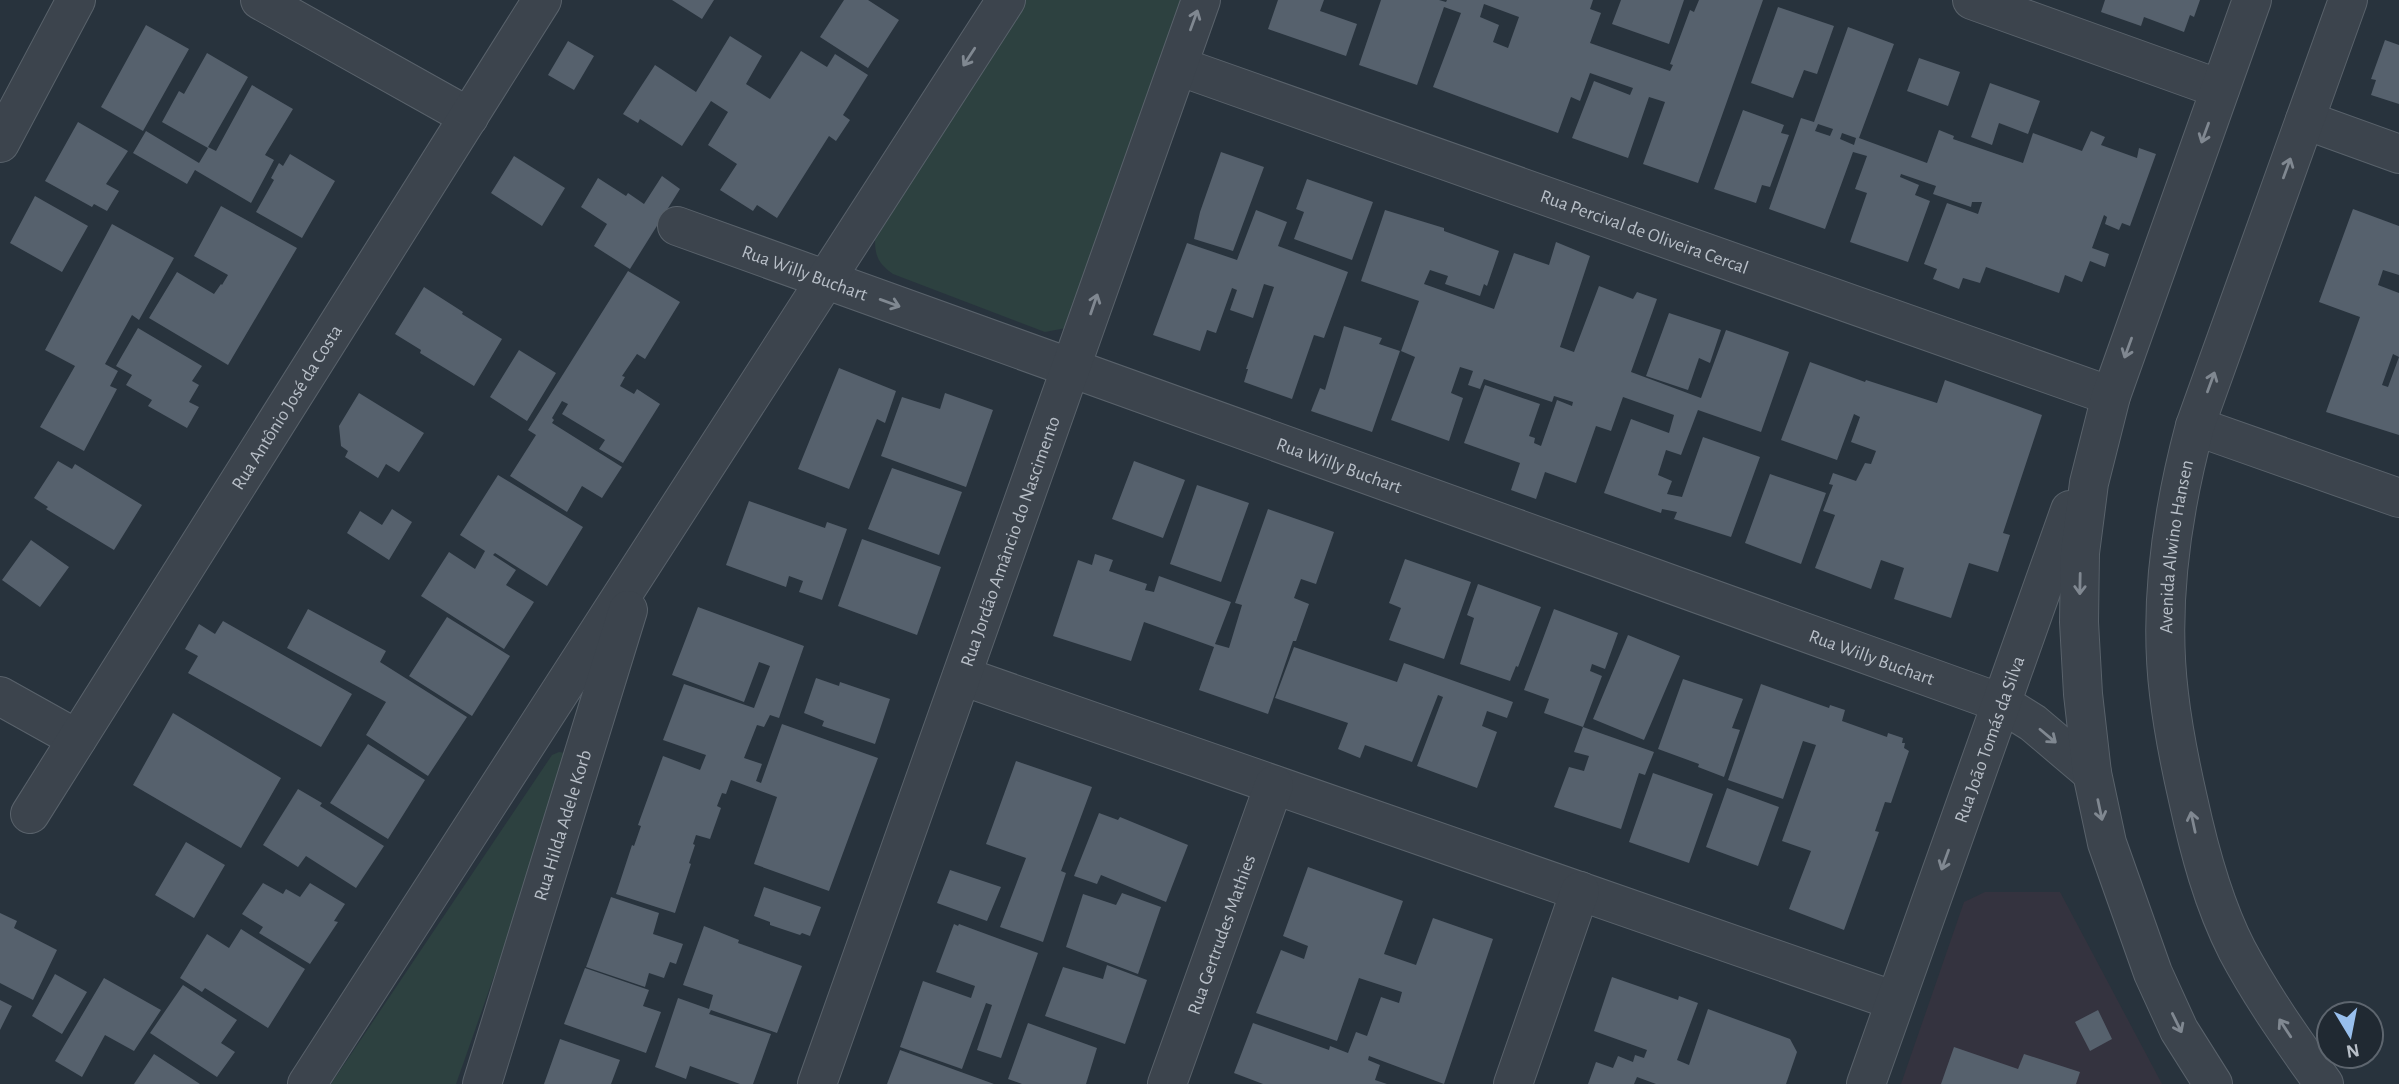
<svg xmlns="http://www.w3.org/2000/svg" width="2399" height="1084" viewBox="0 0 2399 1084" font-family="'Alegreya Sans',sans-serif">
  <rect width="100%" height="100%" fill="#28333d"/>
  <!-- medical -->
  <path fill="#34333f" d="M1985,892h75l102,192h-261l63,-182z"/>
  <!-- green -->
  <path fill="#2d4140" d="M1026,0h162l-122,328 -21,4 -152,-58c-14,-10 -18,-17 -18,-34z
    M559,752l6,1 4,10 -113,321h-125l221,-329z"/>
  <!-- building -->
  <path fill="#56616d" fill-rule="evenodd" d="M672,0h42l-12,19z
    M844,0h24l31,20 -31,48 -48,-31z
    M1278,0h46l-4,11 37,13 -11,32 -78,-27z
    M1381,0h58l7,2 1,-2h146l-3,9 11,4 -11,30 80,28 3,-6 -3,-1 20,-54 4,2 5,-12h64l-65,183 -55,-19 22,-62 -16,-5 -21,61 -56,-20 22,-57 36,14 3,-7 -43,-15 -10,28 -9,-4 -13,36 -125,-46 28,-74 -17,-6 -27,78 -58,-20zM1484,4l35,13 -11,31 -15,-6 6,-17 -19,-8z
    M1621,0h63l-15,44 -57,-20z
    M2105,0h95l-6,17 -4,-2 -6,17 -40,-15 -3,9 -40,-14z
    M1778,7l56,19 -17,48 -13,-4 -11,28 -42,-15z
    M146,25l43,24 -46,82 -42,-24z
    M1848,27l46,17 -35,94 68,25 12,-33 15,6 -1,3 70,24 10,-30 49,18 9,-20 14,6 -4,8 36,13 2,-10 17,6 -26,72 -8,-3 -3,7 -14,-6 2,-7 -3,-2 -12,33 17,6 -4,13 -15,-6 -8,21 -17,-7 -6,18 -73,-26 -6,16 -17,-5 -4,11 -26,-10 4,-10 -13,-5 23,-61 31,11 4,-12h-10l-1,5 -38,-13 3,-8 -35,-12 -1,3 19,8 -4,10 15,6 -22,61 -58,-20 17,-49 -12,-4 12,-33 -14,-4 -28,77 -56,-20 32,-91 13,4zM1818,124l15,5 -3,7 -15,-5zM1842,133l14,5 -2,7 -14,-6z
    M730,36l32,20 -16,28 24,15 31,-48 26,16 8,-13 33,21 -25,40 7,5 -14,21 -7,-5 -52,82 -20,-13 -4,6 -33,-21 17,-26 -29,-19 20,-33 -17,-11 -29,45 -42,-27 -2,4 -15,-9 32,-49 41,27z
    M2385,40l14,5v59l-28,-9 5,-15 -5,-1z
    M568,41l26,15 -20,34 -26,-15z
    M207,53l41,24 -40,70 8,4 36,-66 41,24 -28,46 9,5 -23,43 -56,-33 -8,14 -54,-31 13,-22 53,32 9,-15 -46,-26 17,-31 5,3z
    M1919,58l41,14 -12,34 -41,-15z
    M1990,83l50,18 -12,33 -29,-11 -7,22 -21,-8z
    M1743,110l41,15 -3,8 8,2 -19,52 -8,-2 -6,18 -42,-14z
    M78,122l50,29 -22,33 13,7 -12,20 -13,-7 -2,3 -47,-26z
    M1221,152l43,15 -31,84 -39,-12 6,-27z
    M290,154l45,27 -33,57 -46,-26 18,-32 -3,-2 8,-15 4,3z
    M514,156l51,32 -23,38 -51,-33z
    M662,176l18,13 -50,80 -36,-23 13,-22 -26,-17 17,-29 28,18 2,-3 16,11z
    M1307,179l66,23 -21,58 -58,-21 10,-27 -8,-3z
    M35,196l53,30 -26,46 -52,-29z
    M221,206l76,42 -69,117 -79,-47 28,-46 37,22 7,-10 1,1 6,-10 -34,-19z
    M2353,209l46,17v49l-16,-5 -5,15 21,8v64l-6,-3 -11,31 6,2 11,-30v78l-73,-23 34,-95 -41,-15z
    M1256,210l31,12 -9,24 70,26 -24,66 -10,-3 -22,64 -48,-17 4,-13h-2l28,-82 -10,-3 -11,34 -23,-8 7,-20 -5,-2 -16,45 -9,-3 -7,21 -47,-16 34,-92 50,17z
    M1385,210l59,18v3l55,20 -12,35 -3,-2 -4,12 -35,-12 3,-8 -18,-6 -6,14 70,25 20,-56 35,12 7,-23 34,14 -30,91 14,5 25,-66 34,13 4,-7 20,7 -26,73 70,26 25,-68 63,22 -28,80 -63,-22 -17,45 -15,-5 -8,25 14,6 -5,13 15,3 21,-60 57,20 -29,80 -57,-18 3,-7 -15,-3 -1,4 -57,-20 27,-74 38,14 5,-18 -51,-18 -12,34 -15,-5 -20,57 -31,-11 -9,27 -25,-9 9,-27 -56,-20 21,-58 55,19 -11,32 6,2 -1,5 7,3 16,-46 15,6 1,-4 -19,-6 -2,6 -68,-23 -4,10 -12,-4 5,-14 -13,-4 -9,26 12,5 -14,43 -58,-21 24,-63 -14,-6 18,-50 -58,-20z
    M112,224l62,34 -35,62 -7,-5 -27,49 13,7 -8,15 7,3 -33,62 -44,-24 35,-61 -30,-16z
    M628,271l52,31 -35,57 -8,-5 -15,22 3,1 -5,9 14,8 3,-5 23,15 -37,59 -24,-14 6,-9 -43,-26 6,-10 -6,-3 -10,17 2,2 -2,3 70,44 -20,31 -20,-12 -15,26 -57,-36 26,-41 -8,-5z
    M424,287l39,25 -1,2 40,25 -28,47 -54,-33 1,-3 -26,-16z
    M1669,313l52,17 -11,33 -11,-5 -11,32 -42,-14z
    M1344,326l38,12 -3,6 21,7 -28,81 -61,-21 9,-23 5,2z
    M138,328l64,38 -10,15 7,4 -10,17 10,5 -12,21 -39,-22 4,-6 -26,-15 6,-10 -16,-9z
    M519,350l37,23 -29,48 -37,-24z
    M1810,362l55,20 1,-2 71,23 8,-23 97,35 -39,118 7,2 -12,37 -29,-9 -18,55 -57,-19 10,-31 -23,-8 -10,29 -56,-21 20,-53 -12,-4 10,-26 -4,-1 4,-11 23,8 9,-18 6,1 5,-13 -25,-9 9,-25 -6,-3 -17,46 -56,-20z
    M839,368l57,23 -11,32 -8,-4 -28,70 -51,-20z
    M359,393l65,40 -25,39 -13,-8 -8,14 -33,-21 3,-6 -7,-5 -2,-20z
    M945,393l48,17 -27,77 -85,-31 21,-59 38,12z
    M58,461l14,8 3,-5 67,41 -28,45 -68,-41 2,-2 -14,-9z
    M1134,461l51,19 -22,58 -51,-19z
    M892,468l70,24 -23,63 -71,-26z
    M1770,474l56,19 -25,71 -56,-21z
    M498,475l85,52 -36,59 -52,-33 -2,2 23,15 -10,15 28,17 -30,47 -83,-53 28,-44 26,17 10,-18 -25,-16z
    M1197,485l52,18 -28,79 -51,-18z
    M749,501l76,27 2,-6 20,7 -25,71 -23,-8 4,-11 -14,-5 -3,11 -60,-22z
    M392,509l20,13 -23,38 -42,-27 13,-22 22,14z
    M1268,509l66,23 -18,52 -15,-5 -7,19 15,6 -13,37h-3l-25,73 -69,-24 15,-43 -70,-25 -13,39 -78,-25 25,-76 14,5 3,-11 18,6 -4,11 38,13 -2,6 9,2 5,-16 72,26 -16,42 14,4 13,-43 -7,-2z
    M862,539l79,28 -24,68 -79,-29z
    M31,540l38,27 -29,40 -38,-27z
    M1405,559l66,23 -27,77 -55,-19 12,-32 -12,-5z
    M1478,584l63,23 -23,60 -2,-1 -6,15 -50,-17 14,-46 -7,-3z
    M698,607l106,39 -25,72 -9,-3 -6,12 -7,-2 -13,33 18,6 -6,17 5,2 21,-59 96,34 -49,133 -75,-27 23,-67 -46,-17 -5,14 -4,-1 -5,13 4,2 -11,31 -14,-4 -3,9 2,1 -6,18 2,1 -16,49 -59,-19 16,-49 2,1 7,-20 -3,-1 25,-69 37,14 6,-15 -43,-15 21,-56 70,24 16,-42 -11,-4 -15,40 -72,-27z
    M308,609l78,42 -6,11 87,55 -39,59 -62,-41 20,-33 -99,-54z
    M1554,609l64,24 -13,36 -13,-5 -2,7 12,5 -19,51 -39,-14 5,-14 -25,-9z
    M447,617l63,39 -38,60 -63,-40z
    M223,621l129,73 -31,53 -133,-74 10,-17 -13,-7 14,-25 16,10z
    M1628,635l52,21 -36,84 -51,-21z
    M1294,647l103,35 7,-19 109,39 -6,16 -20,-7 -5,15 15,6 -20,56 -60,-22 26,-69 -5,-2 -26,67 -47,-17 -5,13 -22,-9 10,-26 -73,-25z
    M816,678l23,8 1,-4 50,17 -15,45 -53,-18 2,-5 -20,-8z
    M1683,679l60,20 -11,29 8,2 -16,47 -26,-10 1,-3 -41,-15z
    M1761,684l68,24 1,-3 15,5 -3,11 45,16 1,-4 15,5 -1,5h3l-1,5 5,3 -18,52 -6,-1 -10,29 4,1 -35,98 -55,-21 22,-58 -29,-10 34,-96 -13,-4 -20,58 -55,-19z
    M173,713l108,65 -40,70 -108,-63z
    M1583,727l71,25 -9,23 -6,-2 -18,56 -67,-22 15,-40 15,4 5,-15 -15,-4z
    M368,744l57,36 -37,59 -58,-36z
    M1016,761l76,26 -31,84 5,2 -23,69 -43,-15 26,-69 -40,-14z
    M1653,773l60,21 -24,69 -60,-21z
    M1727,788l52,19 -21,59 -52,-19z
    M298,789l24,14 -2,3 64,40 -28,42 -50,-32 -8,11 -35,-22z
    M1099,813l19,7 2,-3 68,28 -22,57 -65,-27 -4,9 -23,-8z
    M186,842l39,23 -31,53 -39,-23z
    M1308,867l95,34 -19,53 32,11 17,-47 60,21 -49,145 -75,-28 -1,4 12,5 -5,15 12,4h-124l-29,-11 19,-50 76,27 1,-4 18,7 8,-21 11,4 14,-39 18,6 3,-11 -43,-14 -22,63 -81,-28 25,-63 23,9 4,-13 -25,-10z
    M950,870l51,17 -14,34 -50,-18z
    M263,883l20,11 3,-5 14,8 10,-14 35,21 -11,17 4,1 -28,42 -51,-31 4,-6 -21,-13z
    M764,887l57,20 -11,29 -8,-3 -2,2 -30,-10v-3l-16,-6z
    M1122,893l39,14 -23,67 -72,-27 17,-53 33,11z
    M611,897l48,16 -6,21 30,10 -7,20 -6,-2 -6,16 -15,-5 -4,14 -59,-20z
    M0,913l17,8 -3,7 43,22 -24,50 -33,-17z
    M954,924l4,2 1,-2 79,29 -37,105 -24,-8 15,-45 -6,-2 -24,66 -62,-22 23,-66 48,17 4,-12 -39,-14z
    M704,926l35,14 -1,3 64,23 -25,67 -66,-23 -2,4 62,20 -18,50h-13l-50,-18 -4,13 -31,-12 23,-69 31,11 4,-14 -30,-10z
    M241,929l64,40 -37,59 -63,-40 -3,4 -22,-14 27,-44 22,14z
    M1107,965l40,15 -22,64 -80,-28 18,-49 40,12z
    M585,968l64,22 -6,16 18,6 -15,41 -82,-29z
    M55,974l32,18 -25,42 -30,-18z
    M1612,977l66,23 1,-4 19,7 -21,57 12,5 19,-56 82,30 7,13 -11,32h-130l-19,-7 -3,7h-46l8,-22 17,6 5,-12 15,6 2,-7 9,3 3,-8 -53,-19z
    M104,978l57,32 -27,41 -29,-16 -23,42 -27,-16z
    M183,985l54,35 -16,23 14,9 -18,25 -67,-44z
    M0,1000l12,6 -12,24z
    M2098,1010l14,29 -22,12 -15,-29z
    M1028,1023l69,25 -11,36h-64l-14,-5z
    M560,1039l60,21 -9,24h-67z
    M1954,1047l64,22 6,-15 56,18 -4,12h-135z
    M900,1050l94,34h-107z
    M154,1054l46,30h-66z"/>
  <g fill="none" stroke-linecap="round" stroke-linejoin="round">
    <!-- minor casing -->
    <g stroke="#59626b" stroke-width="40">
      <g id="minor">
        <path d="M260,0l209,117"/>
        <path d="M1972,0l248,89"/>
        <path id="s1" d="M1178,66l933,330"/>
        <path d="M2305,120l94,34"/>
        <path d="M0,143l76,-143"/>
        <path id="s2" d="M677,226l1324,477 32,20 59,50"/>
        <path d="M2195,426l204,72"/>
        <path d="M962,676l933,325"/>
        <path d="M0,696l77,43"/>
        <path id="s3" d="M30,814l512,-814"/>
        <path d="M307,1084l699,-1084"/>
        <path id="s4" d="M482,1084l146,-474"/>
        <path id="s5" d="M817,1084l384,-1084"/>
        <path id="s6" d="M1167,1084l107,-299"/>
        <path d="M1513,1084l67,-193"/>
        <path id="s7" d="M1866,1084l204,-574"/>
        <path d="M2213,1084l-34,-54 -26,-57 -46,-130 -15,-70 -9,-79 -4,-72 1,-69 9,-70 22,-87 141,-396"/>
        <path id="s8" d="M2324,1084c-31,-43 -62,-87 -87,-134 -24,-47 -38,-100 -49,-151 -8,-35 -15,-70 -19,-105 -11,-90 3,-182 26,-268l153,-426"/>
      </g>
    </g>
    <!-- minor -->
    <use href="#minor" stroke="#3c444d" stroke-width="38"/>
  </g>
  <!-- one-way arrows -->
  <defs><path id="oneway-shaft" d="M-6 0H5M1.5-3L5.5 0L1.5 3" fill="none" stroke-width="1.6" stroke-linecap="round" stroke-linejoin="round" transform="scale(1.75)"/></defs>
  <g stroke="#808891">
    <use href="#oneway-shaft" transform="translate(1194 20) rotate(-70)"/>
    <use href="#oneway-shaft" transform="translate(969 57) rotate(123)"/>
    <use href="#oneway-shaft" transform="translate(2205 133) rotate(110)"/>
    <use href="#oneway-shaft" transform="translate(2287 168) rotate(-70)"/>
    <use href="#oneway-shaft" transform="translate(890 303) rotate(20)"/>
    <use href="#oneway-shaft" transform="translate(1094 304) rotate(-71)"/>
    <use href="#oneway-shaft" transform="translate(2128 348) rotate(110)"/>
    <use href="#oneway-shaft" transform="translate(2211 382) rotate(-70)"/>
    <use href="#oneway-shaft" transform="translate(2080 584) rotate(91)"/>
    <use href="#oneway-shaft" transform="translate(2048 736) rotate(40)"/>
    <use href="#oneway-shaft" transform="translate(2100 810) rotate(78)"/>
    <use href="#oneway-shaft" transform="translate(2193 822) rotate(-102)"/>
    <use href="#oneway-shaft" transform="translate(1945 860) rotate(110)"/>
    <use href="#oneway-shaft" transform="translate(2177 1023) rotate(64)"/>
    <use href="#oneway-shaft" transform="translate(2285 1028) rotate(-123)"/>
  </g>
  <g text-anchor="middle" stroke-width="7" stroke-linejoin="round" paint-order="stroke">
    <!-- street labels -->
    <g font-size="19" fill="#b8bfc8" stroke="#202932">
      <text dy="7" stroke="none"><textPath href="#s1" startOffset="495">Rua Percival de Oliveira Cercal</textPath></text>
      <text dy="7" stroke="none"><textPath href="#s2" startOffset="136">Rua Willy Buchart</textPath></text>
      <text dy="7" stroke="none"><textPath href="#s3" startOffset="481">Rua Antônio José da Costa</textPath></text>
      <text dy="7" stroke="none"><textPath href="#s2" startOffset="704">Rua Willy Buchart</textPath></text>
      <text dy="7" stroke="none"><textPath href="#s5" startOffset="576">Rua Jordão Amâncio do Nascimento</textPath></text>
      <text dy="7" stroke="none"><textPath href="#s8" startOffset="574">Avenida Alwino Hansen</textPath></text>
      <text dy="7" stroke="none"><textPath href="#s2" startOffset="1270">Rua Willy Buchart</textPath></text>
      <text dy="7" stroke="none"><textPath href="#s7" startOffset="366">Rua João Tomás da Silva</textPath></text>
      <text dy="7" stroke="none"><textPath href="#s4" startOffset="271">Rua Hilda Adele Korb</textPath></text>
      <text dy="7" stroke="none"><textPath href="#s6" startOffset="159">Rua Gertrudes Mathies</textPath></text>
    </g>
  </g>
  <!-- north arrow -->
  <g transform="translate(2350 1035) rotate(170)"><circle r="33" fill="#202932" stroke="#5d656e" stroke-width="2"/>
  <path d="M0-5L12 26L0 18L-12 26Z" fill="#98bfed"/>
  <text y="-10" font-size="19" font-weight="bold" text-anchor="middle" fill="#b8bfc8">N</text>
  </g>
</svg>
